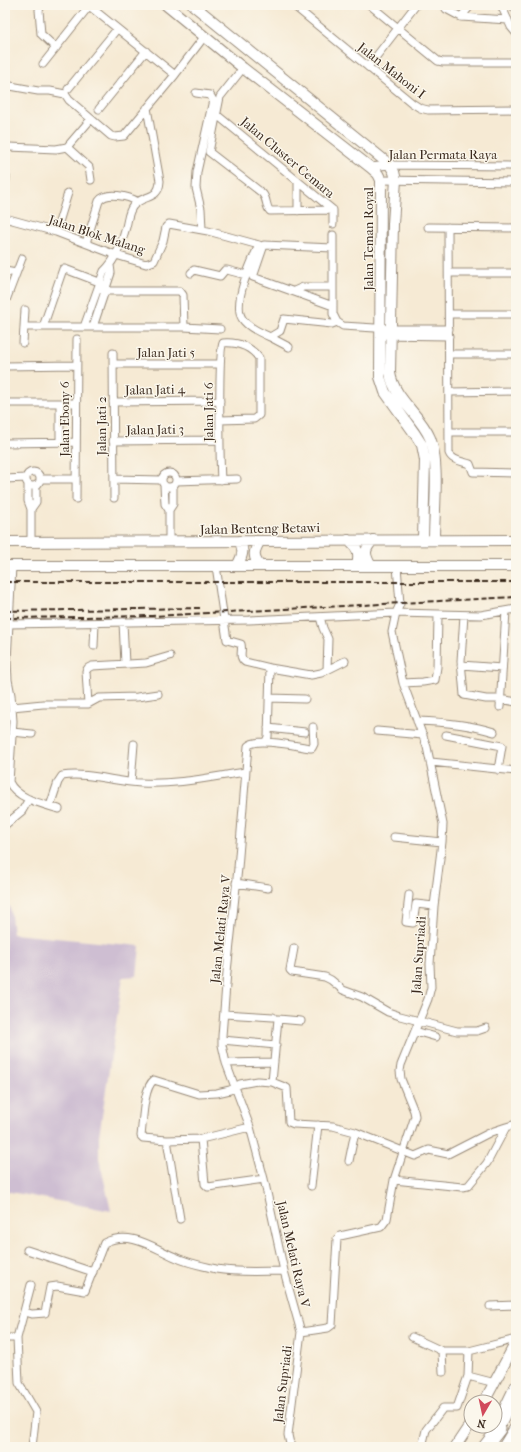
<svg xmlns="http://www.w3.org/2000/svg" width="521" height="1452" viewBox="0 0 521 1452" font-family="'IM FELL French Canon',serif">
  <rect width="100%" height="100%" fill="#fbf7ec"/>
  <filter id="ink" filterUnits="userSpaceOnUse"><feTurbulence type="fractalNoise" baseFrequency=".025" numOctaves="2"/><feDisplacementMap in="SourceGraphic" scale="8" xChannelSelector="R" yChannelSelector="G"/><feConvolveMatrix kernelMatrix="1 2 1 2 8 2 1 2 1" color-interpolation-filters="sRGB"/></filter>
  <filter id="wash" filterUnits="userSpaceOnUse"><feTurbulence type="fractalNoise" baseFrequency=".012" numOctaves="4" result="noise"/><feDisplacementMap in="SourceGraphic" scale="16" xChannelSelector="R" yChannelSelector="G"/><feGaussianBlur stdDeviation="0.9" result="paint"/><feColorMatrix in="noise" values="0 0 0 0 0 0 0 0 0 0 0 0 0 0 0 0 0 1.4 0 .05"/><feComposite in="paint" operator="in"/></filter>
  <g filter="url(#wash)">
    <rect width="100%" height="100%" fill="#f6ead4"/>
    <!-- industrial -->
    <path fill="#cebed2" d="M10,906l3,28 127,12 -3,30 -14,1 -24,159v22l12,53 -106,-20v-284z"/>
  </g>
  <g filter="url(#ink)">
    <g fill="none" stroke-linecap="round" stroke-linejoin="round">
      <!-- street casing -->
      <g stroke="#988a79" stroke-width="9">
        <path id="street" d="M42,5l-3,5 2,24 15,14
          M88,5l87,70
          M293,5l119,98 8,5 8,2 88,-1
          M370,5l68,56 5,1h73
          M501,5l10,22 5,6
          M446,9l15,8 47,3
          M461,17l10,-12
          M43,64l46,-58
          M368,67l48,-62
          M243,68l-23,29 -11,55 53,41c6,6 3,13 8,18l63,-1
          M5,85l33,6h12l15,3 4,6 42,36 4,1 9,-1 51,-61 29,-38
          M68,89l49,-60
          M196,93l14,2 3,5 -16,72 -1,16 5,21 1,20
          M99,109l47,-58
          M217,115l116,95v14
          M9,147l47,2 11,-2
          M370,167l20,-2 126,1
          M5,174l1,3 -1,12
          M91,180l-2,-13 -22,-20 24,-28
          M381,180l135,2
          M298,211v-29
          M5,218l51,14 60,23 30,9 8,-3 9,-20 3,-14 3,-3 39,7 51,14c-7,15 -29,62 -15,76 5,6 19,13 26,16l10,-6 4,-12 48,5 5,-2
          M428,227l88,1
          M448,227l1,226c3,8 13,8 21,11l3,8 43,1
          M56,232l12,-39
          M333,235v79l4,8 6,4 48,3h58
          M86,243l13,-42c7,-10 30,-5 39,1
          M5,271l11,2
          M191,273l3,-3 26,6 5,-6h2l19,5
          M449,273h67
          M98,288l7,3h75l3,4 1,32
          M294,291l9,-4h30
          M5,303l17,-45
          M333,306l-80,-29 11,-32 69,3
          M449,314h67
          M24,327h160l36,2
          M43,327l20,-58h2l42,16
          M84,327l20,-56c12,-11 18,-28 22,-44 2,-7 2,-15 7,-21 10,-12 26,-5 27,-25l-13,-73
          M93,327l18,-54 -1,-8
          M380,335l69,1
          M270,337l19,10
          M23,343l2,-33
          M113,353l1,145
          M449,354h67
          M113,364h107
          M5,366l71,-1
          M449,392l67,-1
          M113,402l107,-1
          M5,403h71
          M60,403v39
          M220,420l34,-1 5,-4v-57c-9,-12 -22,-16 -36,-15 -5,7 -3,119 -2,137
          M450,432h66
          M113,441l107,-1
          M5,443l71,-1
          M26 479a7 7 0 1 1 14 0a7 7 0 1 1-14 0Z
          M162 480a7 7 0 1 1 14 0a7 7 0 1 1-14 0Z
          M5,479l21,-1
          M40,479h36
          M114,479l48,1
          M176,481l61,-2
          M28,484v17l3,8v33
          M164,485l1,19 4,6
          M76,499l1,-160
          M31,509l5,-7v-17
          M169,542v-32l4,-6v-18
          M12,566l-5,95 1,19 3,15 2,26 -4,61c8,17 34,22 50,27
          M216,566l11,74 14,4c2,7 -3,13 4,18l25,6 -2,69 -2,4
          M464,615l-3,46 3,34 22,4h15l15,3
          M320,617l3,11 5,11 -1,31
          M123,622l2,42
          M9,624l240,-4 147,-7 85,2 35,-6
          M94,646l1,-23
          M461,665l41,3
          M270,668l41,7 10,-2 24,-12
          M403,683l20,-1 12,-2 2,-13 1,-52
          M269,698l36,1
          M88,704l-2,-33 2,-3 4,-2 54,-3 24,-7
          M12,707l31,-3h45l11,-6 38,-1 21,-3
          M500,707l6,-96
          M417,721c27,1 52,3 77,11
          M268,728l37,4
          M377,731l46,4
          M12,732l20,2
          M446,735l56,11 -4,24
          M431,762l85,9
          M131,782l3,-38
          M50,806l8,-24 4,-6c26,-4 53,6 79,7 35,2 70,-6 104,-11
          M5,825l17,-14 7,-12
          M394,837l48,5
          M236,883l32,5
          M409,895l-3,27 7,1 3,-19 18,2
          M294,948l-4,22 2,2 33,5 6,3 12,10 19,7 26,15 12,4 57,15h20l9,-3
          M224,1014l49,3
          M415,1031l21,6
          M222,1040l54,5
          M226,1063l48,-1
          M272,1082l6,-63 23,2
          M250,1127l-49,12 -34,1 -24,-2 -2,-2c2,-14 2,-48 13,-56l45,14 18,-1 13,-3 10,-6 17,-3 15,1 15,6 2,34 5,2 39,2 22,6 -6,29
          M355,1132l60,24 14,-6 19,4 43,-22 15,-5
          M201,1139l4,45 3,3 56,-8
          M167,1140l13,79
          M394,1180l68,7 6,-1 19,-23 19,-36 10,-3
          M311,1186l7,-61
          M27,1250l66,22
          M31,1285l-14,53 2,45 17,29 -4,35
          M490,1306l26,-1
          M25,1312l7,2 13,-1 5,-26 7,-1 28,5 19,-48c26,-13 48,4 71,14 12,6 28,9 41,12 23,4 45,2 68,2
          M301,1332l27,-4 4,-3 5,-86 3,-3 41,-9 6,-8 7,-39 21,-64 -1,-5 -13,-32 -1,-8 1,-6 27,-66 3,-12 -1,-23 4,-58 8,-64 1,-18 -16,-77 -24,-64 -11,-51 4,-19 4,-9 -3,-38
          M412,1337l30,14h27
          M5,1338h12
          M442,1351l1,21
          M468,1376l1,-25 47,-12
          M294,1447l-4,-3 -2,-9 13,-103 -17,-61 -20,-92 -14,-52 -24,-64 -4,-18v-9l5,-64 11,-104 10,-122c8,-9 49,0 62,2h2l2,-4 -1,-17
          M422,1447l4,-17 17,-22h14l11,-32 27,7"/>
      </g>
      <!-- secondary casing -->
      <g stroke="#988a79" stroke-width="12">
        <path id="secondary" d="M166,5l77,63 127,99 8,7 3,6 -1,197 5,15 30,42 7,11 3,15 -2,79
          M193,5l197,160 4,7 2,8 -3,44 -3,149c4,26 30,41 40,65 10,24 4,73 4,101
          M515,5l1,3
          M348,540c10,8 12,13 9,26
          M5,542l511,-2
          M5,566h511
          M237,566c5,-9 8,-16 2,-25
          M260,566c-8,-9 -6,-16 0,-25
          M371,566c-7,-12 -7,-16 2,-26
          M484,1402l32,-60
          M455,1447l16,-24"/>
      </g>
      <!-- highway casing -->
      <g stroke="#988a79" stroke-width="15">
        <path id="highway" d="M493,1436l23,-48
          M485,1447l14,-18
          M505,1447l11,-18"/>
      </g>
      <!-- street -->
      <use href="#street" stroke="#fff" stroke-width="7"/>
      <!-- secondary -->
      <use href="#secondary" stroke="#fff" stroke-width="10"/>
      <!-- highway -->
      <use href="#highway" stroke="#fff" stroke-width="13"/>
      <!-- rail -->
      <path stroke="#3b2a1e" stroke-width="2" stroke-dasharray="6 3" stroke-linecap="butt" d="M5,582h511
        M5,611l195,-3
        M5,618l147,-2 364,-19"/>
    </g>
  </g>
  <g text-anchor="middle" stroke-width="3" stroke-linejoin="round" paint-order="stroke">
    <!-- street labels -->
    <g font-size="13" fill="#3b2a1e" stroke="#fbf7ec">
      <text transform="translate(392 70) rotate(38)" y="5">Jalan Mahoni I</text>
      <text x="443" y="159">Jalan Permata Raya</text>
      <text transform="translate(288 157) rotate(40)" y="5">Jalan Cluster Cemara</text>
      <text transform="translate(97 234) rotate(18)" y="5">Jalan Blok Malang</text>
      <text transform="translate(368 239) rotate(-90)" y="5">Jalan Teman Royal</text>
      <text x="166" y="357">Jalan Jati 5</text>
      <text transform="translate(155 389) rotate(-1)" y="5">Jalan Jati 4</text>
      <text transform="translate(208 412) rotate(-90)" y="5">Jalan Jati 6</text>
      <text transform="translate(64 419) rotate(-90)" y="5">Jalan Ebony 6</text>
      <text transform="translate(101 426) rotate(-90)" y="5">Jalan Jati 2</text>
      <text transform="translate(155 429) rotate(-1)" y="5">Jalan Jati 3</text>
      <text transform="translate(260 528) rotate(-1)" y="5">Jalan Benteng Betawi</text>
      <text transform="translate(220 929) rotate(-84)" y="5">Jalan Melati Raya V</text>
      <text transform="translate(418 955) rotate(-86)" y="5">Jalan Supriadi</text>
      <text transform="translate(294 1254) rotate(77)" y="5">Jalan Melati Raya V</text>
      <text transform="translate(282 1384) rotate(-83)" y="5">Jalan Supriadi</text>
    </g>
  </g>
  <!-- margin -->
  <rect width="521" height="1452" fill="none" stroke="#fbf7ec" stroke-width="20"/>
  <!-- north arrow -->
  <g transform="translate(483 1414) rotate(189)"><circle r="19" fill="#fbf7ec" stroke="#aea59a"/>
  <path d="M0-3L7 15L0 10L-7 15Z" fill="#d1495b"/>
  <text y="-6" font-size="11" font-weight="bold" text-anchor="middle" fill="#3b2a1e">N</text>
  </g>
</svg>
